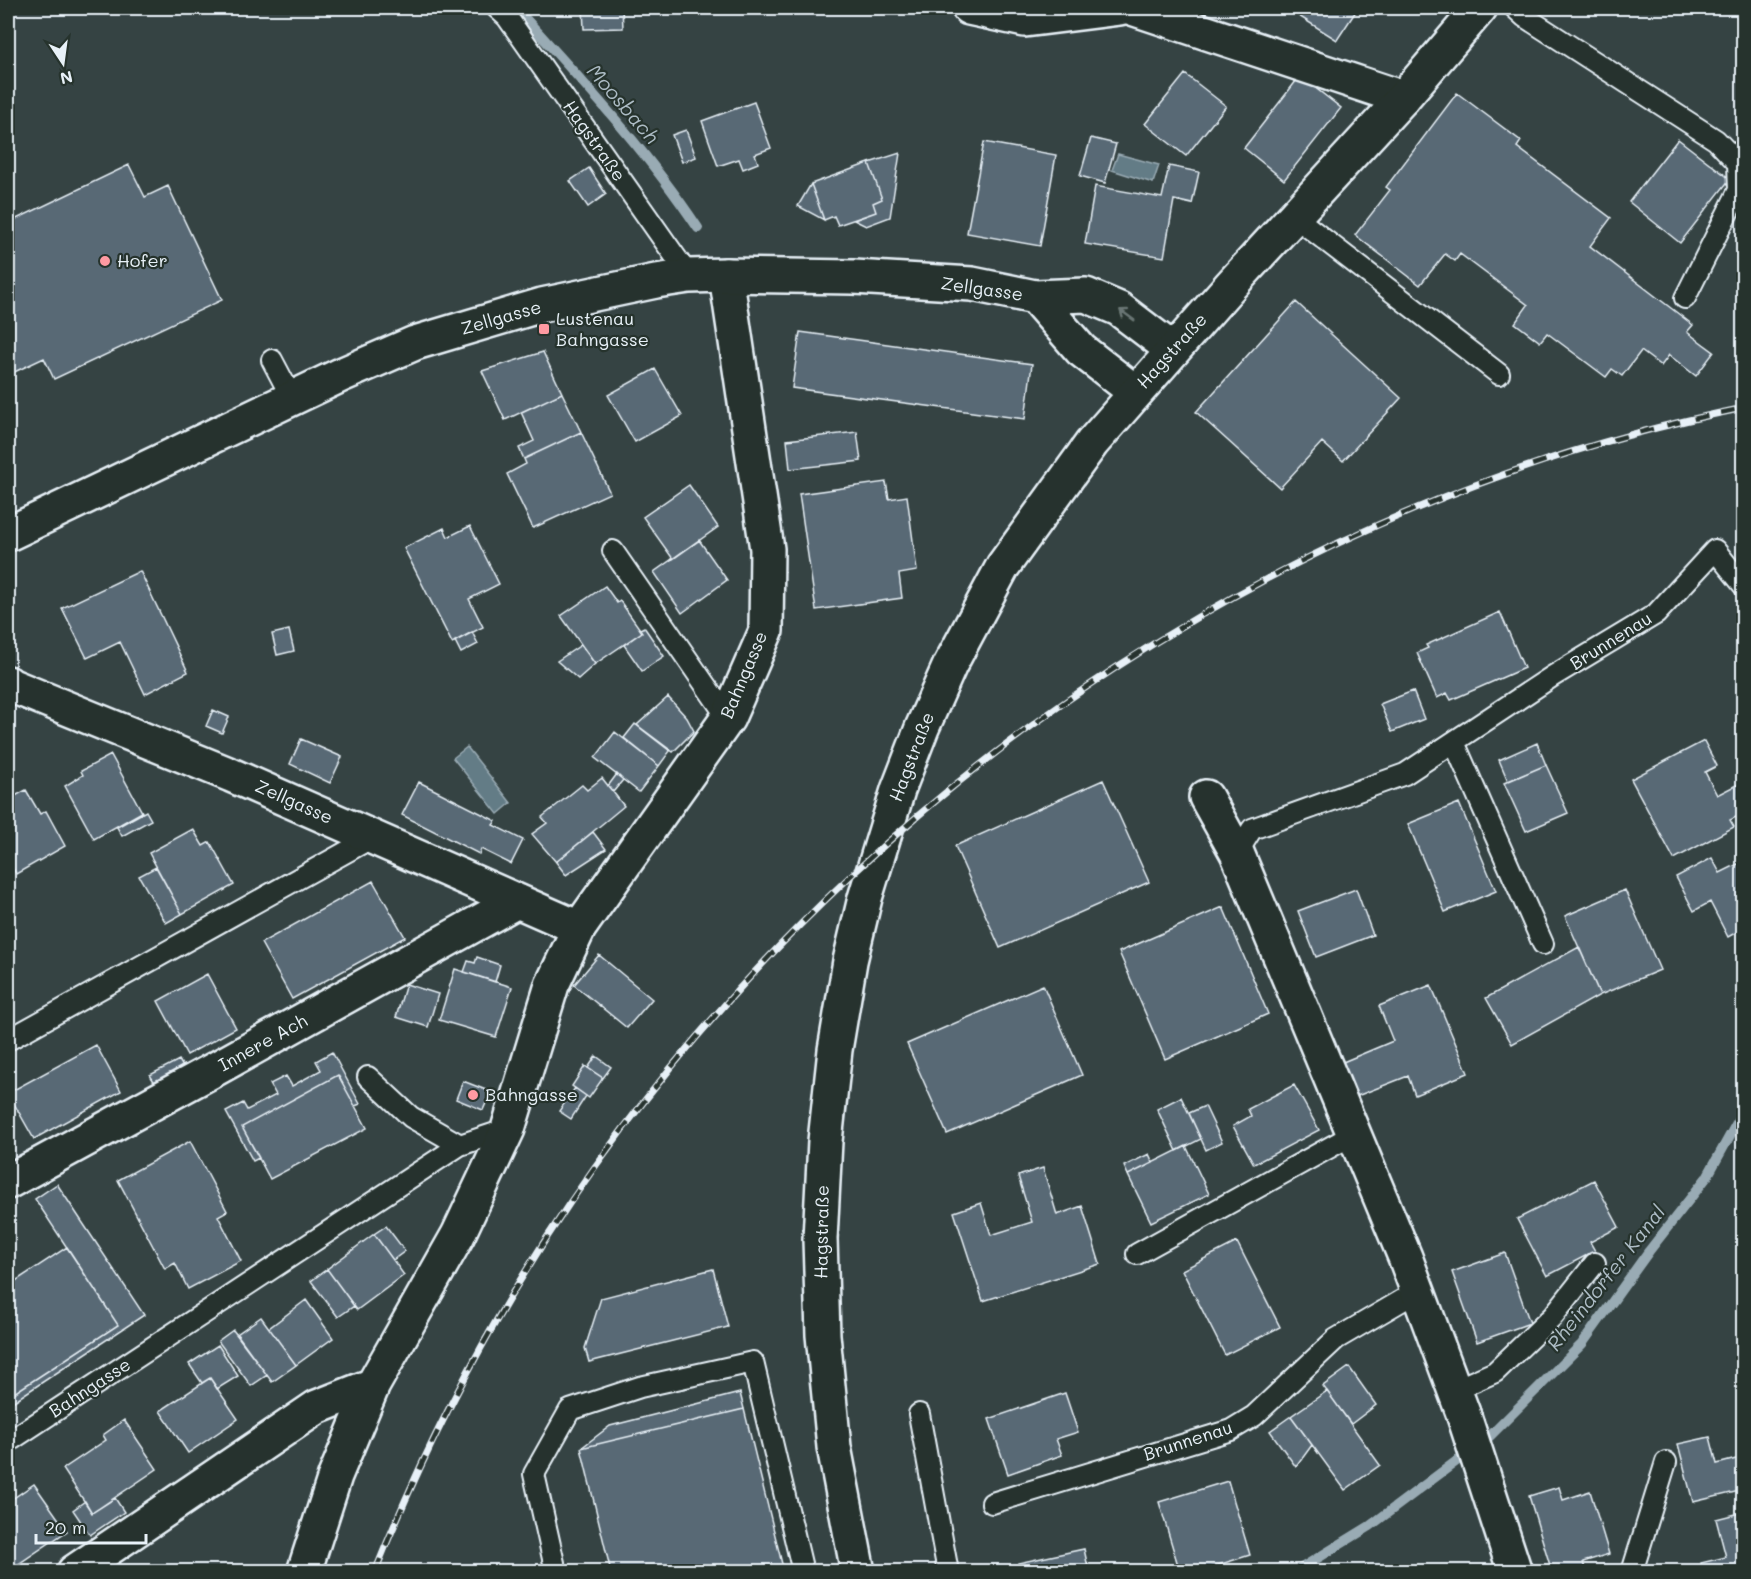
<svg xmlns="http://www.w3.org/2000/svg" width="1751" height="1579" viewBox="0 0 1751 1579" font-family="Mali,sans-serif">
  <rect width="100%" height="100%" fill="#354343"/>
  <filter id="ink" filterUnits="userSpaceOnUse"><feTurbulence type="fractalNoise" baseFrequency=".0167" numOctaves="2"/><feDisplacementMap in="SourceGraphic" scale="12" xChannelSelector="R" yChannelSelector="G"/><feConvolveMatrix kernelMatrix="1 2 1 2 8 2 1 2 1" color-interpolation-filters="sRGB"/></filter>
  <g filter="url(#ink)">
    <!-- water -->
    <path fill="#647c86" stroke="#99abb4" stroke-width="1.5" d="M1118,154l41,11 -6,18 -41,-13z
      M467,747l44,56 -13,11 -45,-56z"/>
    <g fill="none" stroke-linecap="round" stroke-linejoin="round">
      <!-- stream -->
      <path stroke="#99abb4" stroke-width="10" d="M516,8c64,71 129,140 182,220
        M1295,1572l75,-46 120,-90 92,-92 67,-93 58,-74 37,-67"/>
    </g>
    <!-- building -->
    <path fill="#596975" stroke="#e8f1f8" stroke-width="1.5" d="M583,8h39l1,20 -39,1z
      M1286,8h72l-21,32z
      M1185,74l41,32 -40,50 -41,-32z
      M1300,76l41,32 -57,72 -40,-32z
      M1457,93l64,48 -4,6 94,71 -21,28 103,79 -6,7 27,20 -18,24 -27,-21 -8,11 -20,-15 -19,25 -10,-7 -6,8 -59,-44 -7,9 -25,-19 13,-18 -68,-51 -5,7 -10,-7 -25,31 -65,-50 35,-45 -4,-3z
      M754,102l17,46 -16,6 3,9 -15,6 -4,-10 -21,7 -16,-45z
      M686,130l10,27 -14,5 -10,-27z
      M1091,138l25,6 -11,39 -25,-7z
      M1678,139l52,40 -50,64 -51,-41z
      M984,142l72,13 -16,91 -73,-13z
      M900,153l-10,64 -24,9 -12,-6 22,-8 -3,-9 9,-4 -13,-36z
      M869,163l13,36 -9,4 3,9 -38,13 -4,-9 -10,4 -13,-36z
      M129,165l16,32 23,-11 54,114 -168,79 -10,-21 -36,17v-152z
      M1169,166l30,6 -7,32 -18,-4 -10,57 -79,-13 10,-58 67,12z
      M589,168l17,26 -18,13 -18,-26z
      M811,184l13,36 -26,-14z
      M1296,302l105,96 -58,63 -21,-19 -42,46 -84,-76z
      M800,332l232,32 -7,55 -233,-31z
      M543,352l19,41 -57,27 -23,-49z
      M655,369l27,47 -47,26 -27,-47z
      M562,393l19,39 -57,27 -5,-11 15,-7 -13,-29z
      M581,432l29,61 -77,35 -26,-54 19,-10 -2,-5z
      M857,432l4,29 -71,8 -3,-29z
      M886,482l3,17 18,-3 10,75 -18,3 3,24 -86,12 -17,-116z
      M689,485l29,42 -45,32 -30,-42z
      M470,526l29,58 -30,15 14,28 -31,16 -48,-95 40,-20 4,9z
      M699,540l28,40 -45,33 -28,-41z
      M140,571l48,101 -43,22 -25,-52 -33,16 -25,-50z
      M605,586l12,17 3,-2 22,31 -47,32 -34,-48z
      M1500,612l24,56 -73,32 -4,-7 -10,5 -20,-45 11,-5 -2,-3z
      M644,627l20,29 -22,15 -18,-26 18,-13 -2,-3z
      M289,630l5,21 -17,4 -5,-21z
      M472,632l6,12 -17,9 -6,-12z
      M581,645l14,19 -17,15 -21,-18z
      M1413,691l11,28 -32,13 -12,-28z
      M668,697l19,21 7,13 -21,21 -36,-27z
      M213,710l16,7 -7,16 -16,-7z
      M635,724l35,27 -11,15 -35,-28z
      M615,732l44,34 -20,26 -44,-34z
      M301,739l41,18 -12,26 -40,-19z
      M1704,741l13,25 -12,6 12,23 27,-14v32l-14,7 4,7 -60,32 -43,-80z
      M1537,743l9,22 -38,16 -9,-21z
      M111,755l31,57 -48,27 -29,-53 18,-11 -2,-4z
      M1546,765l22,48 -42,18 -22,-48z
      M617,774l6,6 -10,12 -5,-6z
      M602,778l22,28 -68,56 -24,-28 15,-11 -5,-6 40,-32 5,5z
      M1103,780l46,102 -149,66 -45,-102z
      M419,782l77,39 -3,4 30,15 -12,24 -30,-15 -2,5 -77,-39z
      M26,790l14,24 6,-3 19,35 -49,28 -8,-15v-59z
      M1459,803l37,88 -51,21 -37,-88z
      M146,811l5,9 -29,16 -5,-9z
      M193,829l10,17 7,-4 24,43 -52,29 -33,-61z
      M593,832l13,17 -40,26 -10,-13z
      M1712,858l8,15 24,-12v67l-16,9 -18,-35 -16,9 -18,-34z
      M156,867l26,47 -16,9 -27,-47z
      M373,881l32,56 -113,62 -31,-56z
      M1356,889l17,46 -57,22 -18,-46z
      M1625,890l35,80 -60,25 -35,-79z
      M1223,907l45,107 -103,45 -46,-107z
      M1579,947l21,48 -88,49 -26,-46z
      M599,955l53,44 -25,29 -53,-43z
      M477,957l23,8 -5,17 -31,-10 4,-11 7,2z
      M455,969l57,18 -16,50 -57,-17z
      M207,974l29,54 -49,27 -29,-54z
      M406,984l32,10 -10,33 -32,-10z
      M1043,985l39,90 -135,59 -40,-90z
      M1431,985l37,88 -53,22 -7,-19 -51,20 -14,-34 50,-21 -14,-35z
      M96,1045l25,46 -87,48 -26,-46z
      M332,1052l28,52 -5,2 -17,-31 -96,52 17,31 -6,3 -27,-49 17,-9 4,7 29,-15 -6,-11 16,-8 6,10 29,-16 -5,-9z
      M596,1056l15,11 -8,11 -15,-10z
      M179,1060l7,12 -28,16 -8,-13z
      M585,1066l18,12 -14,20 -17,-12z
      M338,1075l29,53 -97,51 -28,-52z
      M463,1081l28,11 -8,18 -27,-11z
      M1294,1085l25,45 -65,34 -21,-38 18,-10 -3,-7z
      M575,1088l11,8 -15,23 -12,-8z
      M1181,1097l20,42 -24,12 -20,-42z
      M1205,1106l17,36 -16,8 -17,-37z
      M190,1141l37,70 -9,5 23,45 -53,28 -13,-26 -10,6 -47,-89z
      M1186,1146l23,48 -58,28 -23,-47z
      M1149,1154l4,9 -25,12 -4,-9z
      M1043,1168l14,47 25,-9 18,58 -117,37 -29,-89 27,-9 10,32 41,-13 -14,-46z
      M1594,1180l25,47 -29,15 5,9 -48,25 -30,-57z
      M57,1184l87,131 -136,90v-8l110,-72 -83,-126z
      M386,1226l19,25 -12,9 -19,-26z
      M374,1234l30,41 -47,35 -30,-41z
      M1237,1242l43,85 -55,28 -43,-85z
      M67,1247l51,78 -110,72v-111z
      M1505,1253l25,70 -53,19 -25,-70z
      M327,1269l27,37 -16,11 -27,-36z
      M713,1269l15,58 -139,35 -4,-14 16,-50z
      M306,1300l27,38 -37,27 -27,-37z
      M261,1317l35,48 -24,17 -35,-48z
      M233,1330l34,45 -16,11 -33,-45z
      M218,1345l20,31 -21,13 -7,-11 -8,5 -13,-19z
      M1349,1367l27,38 -25,19 -28,-38z
      M210,1378l28,41 -50,34 -28,-42z
      M1327,1391l53,74 -35,25 -54,-74z
      M740,1393l4,16 -163,39 29,-22z
      M1065,1393l13,39 -22,7 6,16 -54,19 -19,-55z
      M744,1409l40,163h-173l-30,-124z
      M1291,1416l21,29 -16,22 -26,-36z
      M124,1420l33,49 -65,44 -29,-44 43,-29 -3,-5z
      M1710,1437l7,27 27,-7v33l-51,12 -15,-58z
      M1228,1481l22,74 -54,17h-16l-21,-70z
      M34,1484l33,47 -59,40v-69z
      M1559,1487l4,13 27,-9 19,63 -26,8 3,10h-34l-23,-76z
      M115,1498l9,14 -34,23 -17,-25 12,-9 7,12z
      M1744,1512v60h-41l-2,-9 25,-6 -10,-38z
      M1084,1549l5,23h-69l-2,-9z"/>
    <g fill="none" stroke-linecap="round" stroke-linejoin="round">
      <!-- lane casing -->
      <g stroke="#e8f1f8" stroke-width="24">
        <path id="lane" d="M497,8l10,9 182,259
          M1515,8l10,9 191,123 22,23 1,27 -54,108
          M1295,217l204,157
          M272,360l20,38
          M613,551l115,167
          M1454,742l89,202
          M1237,853l15,-24 153,-55 148,-98 103,-62 59,-64 29,36
          M8,1040l365,-203
          M368,1077l43,40 49,28
          M1137,1254l217,-120
          M1454,1390l41,-18 58,-56 42,-53
          M919,1414l29,158
          M8,1442l452,-297 48,-16
          M992,1503l239,-73 23,-14 82,-77 82,-48
          M556,1572l-22,-98 36,-64 70,-23 113,-25 50,210
          M1632,1572l34,-110"/>
      </g>
      <!-- street casing -->
      <g stroke="#e8f1f8" stroke-width="38">
        <path id="street" d="M969,8l56,12 95,-12
          M1132,8l271,90
          M8,683l2,2 221,90 348,153
          M1206,797l31,56 168,404 58,156 52,159
          M8,1182l209,-114 300,-167
          M74,1572l243,-165 56,-22
          M304,1572l31,-96 38,-91 85,-150 50,-106 44,-144 27,-57 149,-210 38,-87 1,-82 -41,-274"/>
      </g>
      <!-- secondary casing -->
      <g stroke="#e8f1f8" stroke-width="38">
        <path id="secondary" d="M1035,297l46,53 54,42
          M8,534l333,-159 74,-32 127,-38 114,-24 33,-5 37,-1 128,2 118,7 63,13 51,-2 33,14 54,41"/>
      </g>
      <!-- primary casing -->
      <g stroke="#e8f1f8" stroke-width="38">
        <path id="primary" d="M858,1572l-24,-125 -11,-112 -3,-96 5,-98 10,-91 15,-89 15,-63 33,-108 24,-62 28,-63 53,-99 89,-123 139,-158 172,-187 77,-90"/>
      </g>
      <!-- lane -->
      <use href="#lane" stroke="#26332d" stroke-width="20"/>
      <!-- street -->
      <use href="#street" stroke="#26332d" stroke-width="33"/>
      <!-- secondary -->
      <use href="#secondary" stroke="#26332d" stroke-width="33"/>
      <!-- primary -->
      <use href="#primary" stroke="#26332d" stroke-width="33"/>
      <!-- rail casing -->
      <g stroke="#e8f1f8" stroke-width="7">
        <path id="rail" d="M375,1572c63,-157 145,-307 247,-442 274,-363 673,-632 1122,-722"/>
      </g>
      <!-- rail -->
      <use href="#rail" stroke="#26332d" stroke-width="4.5" stroke-dasharray="14" stroke-linecap="butt"/>
    </g>
    <!-- one-way arrows -->
    <defs><path id="oneway-shaft" d="M-6 0H5M1.5-3L5.5 0L1.5 3" fill="none" stroke-width="1.6" stroke-linecap="round" stroke-linejoin="round" transform="scale(1.5)"/></defs>
    <use stroke="#6a7674" href="#oneway-shaft" transform="translate(1127 315) rotate(-144)"/>
  </g>
  <!-- markers -->
  <g fill="#ff9aa2" stroke="#26332d" stroke-width="2">
    <circle cx="105" cy="261" r="6"/>
    <rect x="538" y="323" width="12" height="12" rx="3"/>
    <circle cx="473" cy="1095" r="6"/>
  </g>
  <g text-anchor="middle" stroke-width="4.5" stroke-linejoin="round" paint-order="stroke">
    <!-- street labels -->
    <g font-size="18" fill="#e8f1f8" stroke="#26332d">
      <text transform="translate(594 141) rotate(55)" y="6">Hagstraße</text>
      <text transform="translate(982 289) rotate(8)" y="6">Zellgasse</text>
      <text transform="translate(501 318) rotate(-16)" y="6">Zellgasse</text>
      <text transform="translate(1172 351) rotate(-48)" y="6">Hagstraße</text>
      <text transform="translate(1611 641) rotate(-32)" y="6">Brunnenau</text>
      <text transform="translate(744 675) rotate(-67)" y="6">Bahngasse</text>
      <text transform="translate(912 757) rotate(-69)" y="6">Hagstraße</text>
      <text transform="translate(294 802) rotate(24)" y="6">Zellgasse</text>
      <text transform="translate(263 1043) rotate(-29)" y="6">Innere Ach</text>
      <text transform="translate(822 1232) rotate(-89)" y="6">Hagstraße</text>
      <text transform="translate(90 1388) rotate(-33)" y="6">Bahngasse</text>
      <text transform="translate(1188 1441) rotate(-18)" y="6">Brunnenau</text>
    </g>
    <!-- poi labels -->
    <g font-size="18" fill="#e8f1f8" stroke="#26332d" text-anchor="start">
      <text x="117" y="267">Hofer</text>
      <text x="556" y="325">Lustenau<tspan x="556" dy="21">Bahngasse</tspan></text>
      <text x="485" y="1101">Bahngasse</text>
    </g>
    <!-- water labels -->
    <g font-size="20" font-style="italic" fill="#adbcc5" stroke="#26332d">
      <text transform="translate(623 104) rotate(49)" y="7">Moosbach</text>
      <text transform="translate(1606 1278) rotate(-52)" y="7">Rheindorfer Kanal</text>
    </g>
  </g>
  <!-- margin -->
  <rect width="1751" height="1579" fill="none" stroke="#26332d" stroke-width="30"/>
  <rect x="15" y="15" width="1721" height="1549" fill="none" stroke="#e8f1f8" stroke-width="2" filter="url(#ink)"/>
  <!-- north arrow -->
  <g transform="translate(63 63) rotate(167)" stroke="#26332d" stroke-width="4.5" paint-order="stroke">
  <path d="M0-4.5L10 22L0 15L-10 22Z" fill="#e8f1f8"/>
  <text y="-9" font-size="16" font-weight="bold" text-anchor="middle" fill="#e8f1f8">N</text>
  </g>
  <!-- scale -->
  <path d="M36 1534v9h110v-9" fill="none" stroke="#e8f1f8" stroke-width="3"/>
  <text x="45" y="1534" font-size="18" fill="#e8f1f8" stroke="#26332d" stroke-width="4.5" paint-order="stroke">20 m</text>
</svg>
